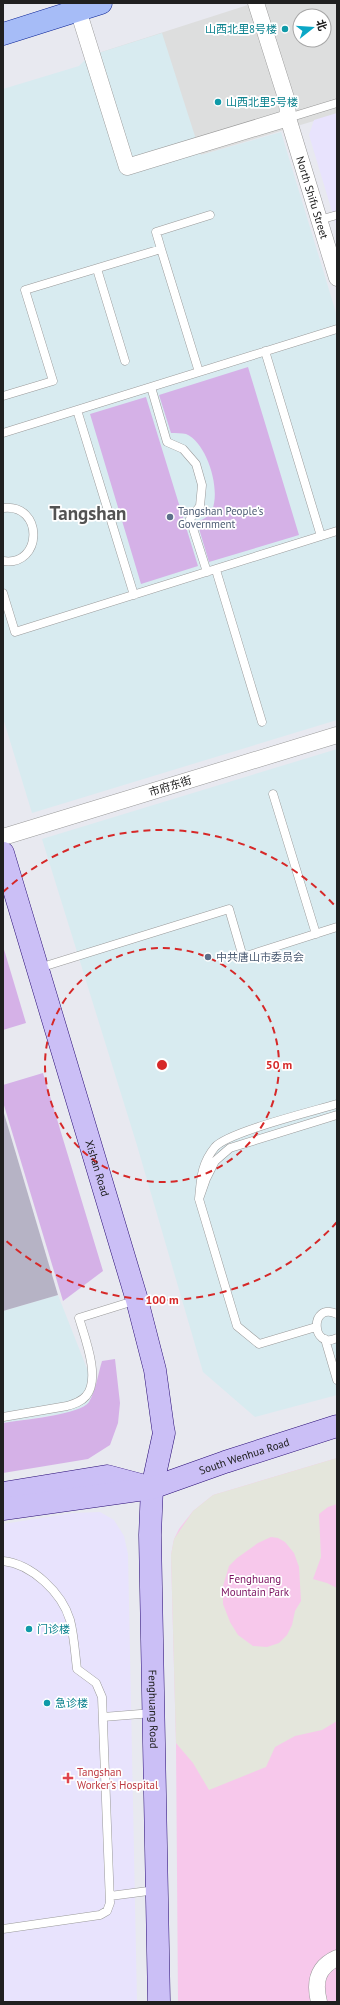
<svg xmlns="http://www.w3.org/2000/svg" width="340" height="2005" viewBox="0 0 340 2005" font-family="'PT Sans','Noto Sans SC',sans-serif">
  <rect width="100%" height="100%" fill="#e8e9f0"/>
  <!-- residential -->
  <path fill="#dddede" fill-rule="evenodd" d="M254,3h83v111l-136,41 -112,-99zM300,16h24v24h-24z"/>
  <!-- commercial -->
  <path fill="#d8ebf0" d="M162,33l39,122 80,-23 56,184v404l-305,93 -29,-95v-629l76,-23 10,-10z
    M337,749v646l-82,22 -52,-45 -67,-230 -94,-303z
    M58,1295l37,94 -7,15 -14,8 -71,11v-112z"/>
  <!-- education -->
  <path fill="#e8e3fd" d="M337,113v115l-28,-93 5,-15z
    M100,1512l14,8 10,16 4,18 9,448h-134v-478l70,-11z"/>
  <!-- construction -->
  <path fill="#b6b3c5" d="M3,1110l55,185 -55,16z"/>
  <!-- grass -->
  <path fill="#d5b1e7" d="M248,367l51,168 -90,27 -12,-40c4,-2 11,-5 13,-8 13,-19 -2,-71 -24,-80 -4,-1 -10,-1 -15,-1l-12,-38z
    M146,397l52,169 -57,18 -51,-170z
    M3,946l23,77 -23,7z
    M43,1073l60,198 -40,30 -60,-199v-17z
    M115,1359l5,44 -2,20 -8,22 -22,14 -85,14v-50c16,-3 78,-8 86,-21 7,-12 9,-28 13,-41z"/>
  <!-- park -->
  <path fill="#f7c8eb" d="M337,1458v544h-159l-2,-258 -5,-189 3,-16 5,-10 14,-18 20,-16z"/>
  <!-- plaza -->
  <path fill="#e4e6dc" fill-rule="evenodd" d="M337,1458v46l-9,3 -9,7 2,43 -8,22 14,4 10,5v133l-15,9 -27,6 -20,11 -9,20 -57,23 -16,-27 -17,-20 -5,-188 3,-16 19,-28 20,-16zM271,1537l7,1 7,4 9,11 5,14 2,34 -6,10 -3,14 -5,10 -8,8 -12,4 -14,-1 -15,-11 -8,-13 -7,-18v-18l6,-20 8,-8 21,-15z"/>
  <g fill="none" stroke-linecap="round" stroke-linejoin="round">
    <!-- lane casing -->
    <g stroke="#9a9a9a" stroke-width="9">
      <path id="lane" d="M288,118l49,-15
        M319,220l18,-5
        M161,249l-5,-17 54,-17
        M97,269l28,92
        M265,351l56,185
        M151,387l16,55 16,7 13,15 6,21 -2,21 -10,13 17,53
        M3,396l50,-15 -28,-91 136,-41 38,123
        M77,410l57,185
        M3,433l334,-104
        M3,508c41,-5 40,59 0,53
        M216,570l46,152
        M3,593l12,39 322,-101
        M273,794l43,140
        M39,968l190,-59 14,48 94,-30
        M337,1104c-23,7 -109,28 -122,43 -14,17 -14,32 -16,52l7,-20 9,-18 15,-13 107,-33
        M199,1199l38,127 22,18 57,-17
        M337,1314c-28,-13 -26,37 0,24
        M325,1339l12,41
        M3,1417l64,-11c7,-2 14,-4 19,-10 15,-17 -1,-58 -7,-78l58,-18
        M3,1561c29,3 59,32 67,59 4,15 5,33 7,49l19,14 6,14 8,206 -3,8 -7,4 -97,14
        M103,1717l50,-4
        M110,1896l46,-6"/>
    </g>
    <!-- street casing -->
    <g stroke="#9a9a9a" stroke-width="17">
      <g id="street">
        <path id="s1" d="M256,3l31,98 1,17 49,160"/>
        <path d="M78,10l49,157 161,-49"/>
        <path d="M3,837l334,-102"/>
        <path d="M319,2002c-5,-20 -2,-35 18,-44"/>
      </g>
    </g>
    <!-- secondary casing -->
    <g stroke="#270b74" stroke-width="23">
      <g id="secondary">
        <path id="s2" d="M3,853l134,447 18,70 8,58 1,5 -12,55 -2,47 9,467"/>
        <path d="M3,1493l104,-17 34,9"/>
        <path id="s3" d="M3,1509l149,-21 73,-26 112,-36"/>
      </g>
    </g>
    <!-- primary casing -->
    <g stroke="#082094" stroke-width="23">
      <path id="primary" d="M3,34l98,-31"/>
    </g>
    <!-- lane -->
    <use href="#lane" stroke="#fff" stroke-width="8"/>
    <!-- street -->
    <use href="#street" stroke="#fff" stroke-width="16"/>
    <!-- secondary -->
    <use href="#secondary" stroke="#cbbff6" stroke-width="22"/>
    <!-- primary -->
    <use href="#primary" stroke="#a6bcf7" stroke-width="22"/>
  </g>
  <!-- distance rings -->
  <g fill="none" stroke="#d62828" stroke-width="2" stroke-dasharray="7 5">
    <circle cx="162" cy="1065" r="117"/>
    <path d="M337 1222A235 235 0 0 1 3 1238M3 892A235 235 0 0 1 337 908"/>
  </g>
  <!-- markers -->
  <g fill="#0f9aa8" stroke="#fff" stroke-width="1.5">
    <circle cx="285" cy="29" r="4"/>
    <circle cx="218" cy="102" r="4"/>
    <circle cx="29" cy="1629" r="4"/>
    <circle cx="47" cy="1703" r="4"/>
  </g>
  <g fill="#5c6f8a" stroke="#fff" stroke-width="1.5">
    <circle cx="170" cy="517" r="4"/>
    <circle cx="208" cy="957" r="4"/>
  </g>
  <path fill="#e0444e" stroke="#fff" stroke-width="1.5" d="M66 1772h4v4h4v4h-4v4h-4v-4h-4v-4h4z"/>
  <g text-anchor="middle" stroke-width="3.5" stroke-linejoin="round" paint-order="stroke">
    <!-- culture labels -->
    <g font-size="11" fill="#0d838f" stroke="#fff" text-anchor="start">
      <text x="277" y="33" text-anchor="end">山西北里8号楼</text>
      <text x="226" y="106">山西北里5号楼</text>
      <text x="37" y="1633">门诊楼</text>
      <text x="55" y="1707">急诊楼</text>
    </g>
    <!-- street labels -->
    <g font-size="11" fill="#202020" stroke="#fff">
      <text dy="4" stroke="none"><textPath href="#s1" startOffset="203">North Shifu Street</textPath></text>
      <text transform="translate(170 786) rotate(-17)" y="4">市府东街</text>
      <text dy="4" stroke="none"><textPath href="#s2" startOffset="329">Xishan Road</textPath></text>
      <text dy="4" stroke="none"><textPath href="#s3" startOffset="248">South Wenhua Road</textPath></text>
      <text dy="4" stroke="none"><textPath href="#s2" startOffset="880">Fenghuang Road</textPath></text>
    </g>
    <!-- service labels -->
    <g font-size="11" fill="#4e5e75" stroke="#fff" text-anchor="start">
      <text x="178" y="515">Tangshan People's<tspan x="178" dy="13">Government</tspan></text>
      <text x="216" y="961">中共唐山市委员会</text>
    </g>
    <!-- park labels -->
    <g font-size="11" fill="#7b1261" stroke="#fff">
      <text x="255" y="1583">Fenghuang<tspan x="255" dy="13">Mountain Park</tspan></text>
    </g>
    <!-- health labels -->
    <g font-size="11" fill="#be3a42" stroke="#fff" text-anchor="start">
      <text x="77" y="1776">Tangshan<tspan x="77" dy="13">Worker's Hospital</tspan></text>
    </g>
    <!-- town labels -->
    <g font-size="19" font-weight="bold" fill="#535353" stroke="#fff">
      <text x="88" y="520">Tangshan</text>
    </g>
  </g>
  <circle cx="162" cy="1065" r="6" fill="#d62828" stroke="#fff" stroke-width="2"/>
  <g font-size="12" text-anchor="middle" font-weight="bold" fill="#d62828" stroke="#fff" stroke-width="3.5" stroke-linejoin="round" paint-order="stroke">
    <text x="279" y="1069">50 m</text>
    <text x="162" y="1304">100 m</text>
  </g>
  <!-- border -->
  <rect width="340" height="2005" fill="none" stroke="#202020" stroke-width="8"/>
  <!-- north arrow -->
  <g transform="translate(312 28) rotate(73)"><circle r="19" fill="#ffffff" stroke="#a6a6a6"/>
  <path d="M0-3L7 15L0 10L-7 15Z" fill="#0ba7c6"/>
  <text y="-6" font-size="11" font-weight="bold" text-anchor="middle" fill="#202020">北</text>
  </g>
</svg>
